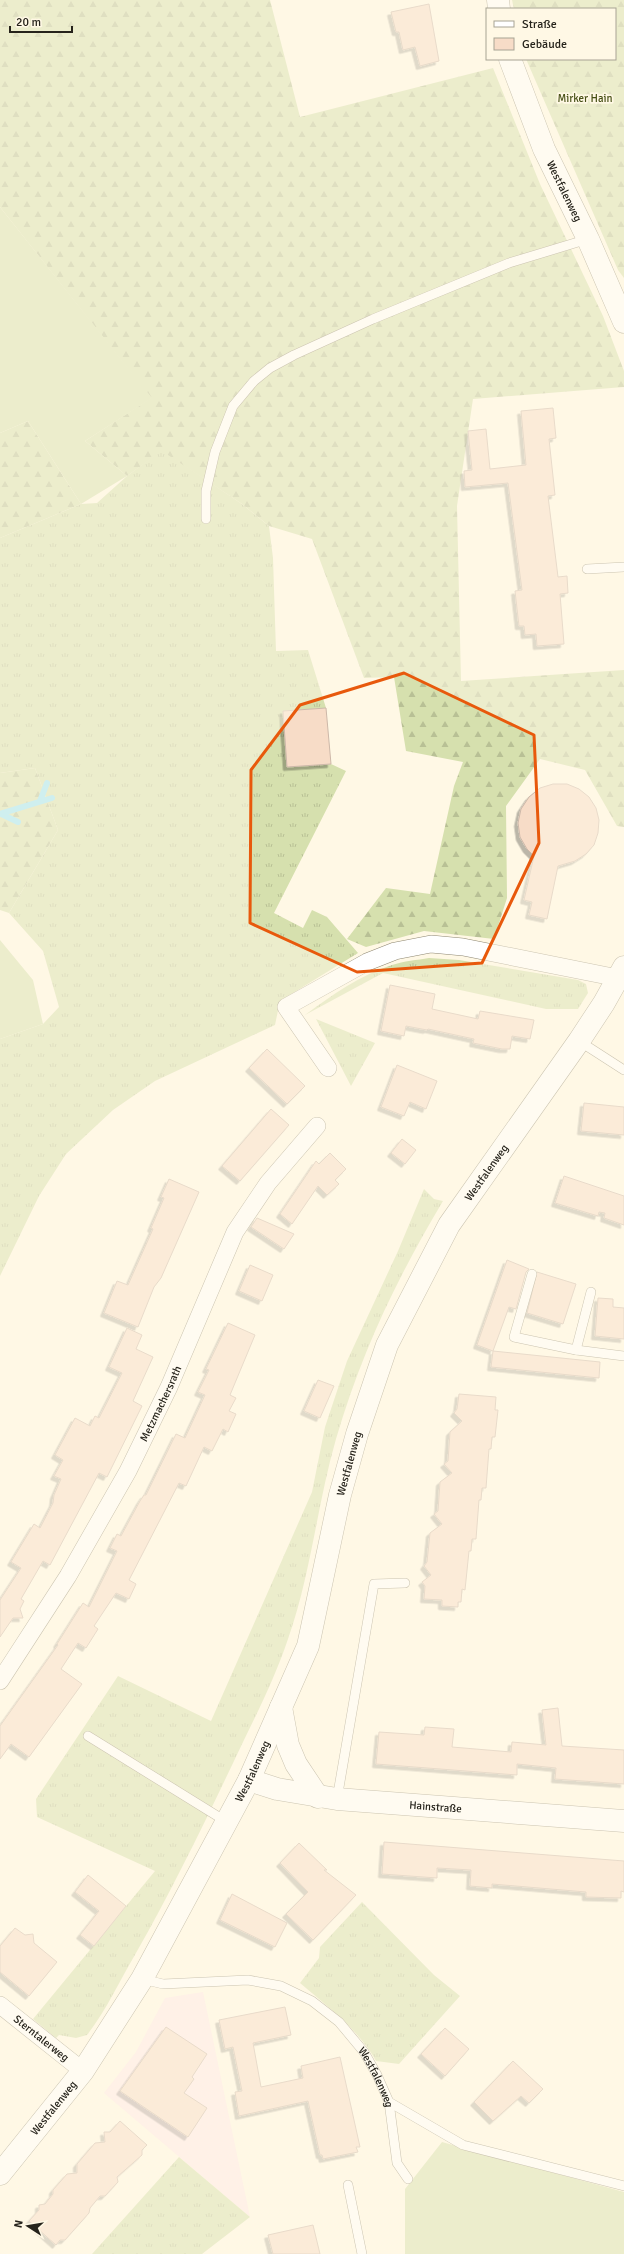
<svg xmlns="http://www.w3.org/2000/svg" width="624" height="2254" viewBox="0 0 624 2254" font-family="Signika,sans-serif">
  <defs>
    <pattern id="grass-tufts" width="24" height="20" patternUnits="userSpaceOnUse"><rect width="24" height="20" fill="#d6e0ae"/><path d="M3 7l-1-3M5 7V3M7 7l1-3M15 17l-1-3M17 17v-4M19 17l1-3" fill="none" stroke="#b8c095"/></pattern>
    <pattern id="forest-firs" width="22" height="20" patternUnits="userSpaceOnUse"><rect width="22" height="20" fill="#d6e0ae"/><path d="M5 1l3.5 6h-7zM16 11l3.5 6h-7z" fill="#b8c095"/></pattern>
    <filter id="shadow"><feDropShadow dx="-3.5" dy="3.5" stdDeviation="0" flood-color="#0004"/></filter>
  </defs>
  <rect width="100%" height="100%" fill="#fff8e5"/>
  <!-- education -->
  <path fill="#fee8e8" d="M203,1992l47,225 -146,-124 32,-41 29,-54z"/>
  <!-- grass -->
  <path fill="url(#grass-tufts)" d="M162,450l80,54 27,22 4,32 3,93 32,-1 18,58 -43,3 4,56 44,-3 15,7 -72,142 29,15 9,-18 15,7 31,36 -78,48 -5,24 -120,56 -42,29 -47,44 -27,42 -39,80v-237l43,-15 16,-17 -16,-56 -34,-38 49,-83 -23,-62 -35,5v-235l81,-34 16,-1 30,-27z
    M429,958l30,2 119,20 8,4 2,9 -10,16h-32l-163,-36 -78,42c27,-20 55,-40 87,-50 12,-4 25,-5 37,-7z
    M316,1019l59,24 -24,43z
    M424,1189l10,10 9,2c-47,79 -81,150 -107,238 -19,66 -25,135 -48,200 -14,42 -35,82 -54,122 -31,65 -62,129 -98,192 -16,27 -30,58 -49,82l-11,3 -17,-3 -3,3 -23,-19 122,-148 -118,-54 -1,-18 82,-123 93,45 101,-229 13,-65 22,-66 51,-110z
    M362,1902l72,73 26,21 -61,68 -23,-3c-17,-31 -49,-55 -76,-78l19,-25 1,-11z
    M179,2157l71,60 -48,37h-110z"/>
  <!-- forest -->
  <path fill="url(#forest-firs)" d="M0,0h270l30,117 193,-49 47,116 63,132 21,55v16l-151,12 -16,107 4,175 163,-11v157l-7,-1 -32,-56 -45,-11 -34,47 1,92 -13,41 -70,-8 -58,16 -19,-8 39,-51 44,6 24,-108 9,-24 -57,-11 -12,-74 -30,1 -52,-139 -43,-13 -27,-22 -80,-53 -35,25 -42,-35 66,-43 -151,-191z
    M512,0h112v278l-6,-8 -92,-211h89v-50h-101z
    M28,421l53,83 -81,34v-105z
    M35,768l23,62 -49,83 -9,-3v-137z"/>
  <!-- garden -->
  <path fill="#d6e0ae" d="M0,207l152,191 -67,43 42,35 -46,28 -53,-83 -28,12z
    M0,940l33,40 10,44 -43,15z
    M442,2142l182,50v62h-219v-65z"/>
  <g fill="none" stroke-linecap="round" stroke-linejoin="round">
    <!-- stream -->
    <path stroke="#95e4fb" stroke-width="6" d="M40,801l7,-18
      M0,814l52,-16
      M1,814l17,8"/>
  </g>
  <!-- building -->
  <path fill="#f7dcc7" stroke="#cdb8a9" filter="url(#shadow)" d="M429,4l10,57 -19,5 -5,-19 -12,3 -4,-18h-3l-5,-20z
    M553,408l3,30 -7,1 6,56 -7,1 10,81 9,-1 1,17 -8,1 4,50 -27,2 -1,-12 -11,1 -1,-9h-5l-4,-35 7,-1 -14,-107 -43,4 -1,-16 8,-1 -4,-39 18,-2 4,40 36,-4 -5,-54z
    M326,708l5,56 -44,3 -4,-56z
    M553,784h14l12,5 10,8 7,11 3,12 -1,13 -4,12 -8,9 -11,7 -17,5 -11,53 -18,-4 3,-13 -8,-2 10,-44 -7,-7 -7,-12 -2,-14 3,-14 8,-12 11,-9z
    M390,985l45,9 -3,15 46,10 2,-8 54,9 -4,19 -18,-3 -2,13h-8l-29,-6 1,-4 -46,-10 -1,1 -21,-4 -2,10 -23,-5z
    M267,1049l38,37 -18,18 -38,-36z
    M397,1065l40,16 -11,28 -16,-7 -6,14 -23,-9z
    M584,1103l40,4v28l-43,-4z
    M271,1109l18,16 -49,56 -18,-15z
    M402,1139l14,11 -11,14 -14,-11z
    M330,1153l16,16 -11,11 4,4 -12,11 -9,-9 -26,38 -12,-10 36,-53 3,3z
    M564,1176l60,20v29l-20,-7 1,-5 -6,-1 -1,4 -43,-13z
    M169,1179l30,13 -38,86 -7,9 -16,40 -34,-14 13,-32 11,4 25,-56 -2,-1 13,-30 -3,-1z
    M257,1218l37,16 -10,15 -33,-22z
    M507,1260l22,9 -3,3 -10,37 -7,-2 -16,44 -16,-6z
    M250,1265l23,10 -11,26 -23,-10z
    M537,1272l39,12 -13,40 -36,-11z
    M598,1298l15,1v8l11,1v31l-29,-3z
    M228,1323l27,12 -25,60 6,3 -7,13 7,3 -8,18 -5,-3 -11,22 -8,-4 -18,39 -7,-3 -50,97 7,4 -7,15 -13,-6 -22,33 4,3 -12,19 -8,-5 -17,26 21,15 -53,73 -18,-13 -11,15v-33l58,-81 -1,-1 26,-41 6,4 28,-56 -7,-3 7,-14 4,2 19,-35 4,-6h2l30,-61 9,4 20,-43 -7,-3 11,-22 -3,-1z
    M127,1328l15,7 -6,14 17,8 -20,44 9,5 -35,71 -8,-4 -49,92 -7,-4 -22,38 3,2 -4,8 3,9h-10l-13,19v-37l21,-32 -10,-6 23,-38 6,4 13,-25 1,-8 7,-16 -7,-3 9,-16 -8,-5 20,-37 15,8 5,-10 4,2 23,-45 -13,-6z
    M493,1351l107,11 -1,16 -108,-11z
    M318,1380l16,6 -14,32 -16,-7z
    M459,1394l37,3 -1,13h3l-3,27h-3l-1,12h-2l-3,39h-4l-1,12h-2l-3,39h-4l-1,12h-2l-4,39 -3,-1 -1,13h-3v5l-16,-1v-6l-18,-1 1,-13 -3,-4 9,-7 -7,-9 3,-4 3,-29 12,-9 -8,-10 4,-3 2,-29 12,-9 -8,-9 4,-3 2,-29 12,-11 -8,-8 3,-4z
    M558,1708l4,38 62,4v34l-69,-5 1,-11 -39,-4v11l-141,-11 3,-32 45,3 1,-8 29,2 -2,18 59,5 1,-10 34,3 -4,-35z
    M384,1842l240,19v31l-3,-1v7l-35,-1v-5l-94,-8v4l-22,-2 1,-16 -34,-2v10l-55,-4z
    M299,1843l28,27h-3l32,25 -43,45 -27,-26 22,-22 -28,-29z
    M88,1875l38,31 -32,40 -14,-11 19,-24 -24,-19z
    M232,1894l55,29 -12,24 -55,-27z
    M15,1928l10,7 8,-1 1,9 23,19 -28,34 -29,-24v-26z
    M285,2007l6,28 -38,8 8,44 42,-9 -2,-12 39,-9 20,90h-4l2,5 -35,7 -1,-4h-2l-12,-54 -69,15 -4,-24 7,-1 -9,-44 -8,2 -6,-29z
    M166,2027l41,27 -15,23 2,2 -10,14 23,15 -19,29 -68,-46z
    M445,2028l24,21 -24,27 -24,-22z
    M513,2061l30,28 -14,14 -8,-7 -28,25 -19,-19z
    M120,2121l27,24 -5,5v5l-25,22 1,5 -13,14h-5l-10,12 -1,5 -24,27h-5l-4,5 -27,-24 10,-11v-5l6,-1 8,-10v-4l14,-16 10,-1v-9l18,-21 10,-1 -1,-10h6z
    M313,2225l7,29h-47l-5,-19z"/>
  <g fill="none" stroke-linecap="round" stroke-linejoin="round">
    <!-- lane casing -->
    <g stroke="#8e8772" stroke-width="10">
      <g id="lane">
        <path d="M206,519v-28l9,-39 18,-46 21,-25 16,-13 24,-13 79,-36 136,-56 79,-24"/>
        <path d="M587,569l37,-2"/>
        <path d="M579,1041l45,29"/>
        <path d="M532,1274l-18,63 62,13 48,6"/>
        <path d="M576,1350l15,-58"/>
        <path d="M88,1736l139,86"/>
        <path d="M337,1799l37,-215 31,-1"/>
        <path id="s1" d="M142,1979l21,5 85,-4 33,6 31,15 27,21 25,30 13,23 12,27 8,61 11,16"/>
        <path d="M389,2102l74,43 161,41"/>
        <path d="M348,2185l14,69"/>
      </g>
    </g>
    <!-- street casing -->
    <g stroke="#8e8772" stroke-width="18">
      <g id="street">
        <path d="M328,1068l-42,-61 81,-45 28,-11 36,-7 32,3 155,31"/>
        <path id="s2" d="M0,1681l68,-105 60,-105 41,-84 66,-155 33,-49 49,-57"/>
        <path id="s3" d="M0,2005l83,66"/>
      </g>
    </g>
    <!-- secondary casing -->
    <g stroke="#8e8772" stroke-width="23">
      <g id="secondary">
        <path d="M498,0l1,9"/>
        <path id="s4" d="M510,59l34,90 44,90 36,83"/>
        <path d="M281,1707l7,38 8,19 22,33"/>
        <path id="s5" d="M249,1780l28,9 60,10 287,22"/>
        <path id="s6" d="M0,2174l83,-103 59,-92 107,-199 59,-134 32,-151 17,-61 30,-89 62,-120 130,-184 25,-38 20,-36"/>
      </g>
    </g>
    <!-- lane -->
    <use href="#lane" stroke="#fff" stroke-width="9"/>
    <!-- street -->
    <use href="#street" stroke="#fff" stroke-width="17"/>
    <!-- secondary -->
    <use href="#secondary" stroke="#fff" stroke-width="22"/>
  </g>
  <!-- marked area -->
  <path d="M0 0H624V2254H0ZM404,673l130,62 5,108 -57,120 -125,9 -107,-49 1,-153 49,-65z" fill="#fff8e5" fill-opacity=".55" fill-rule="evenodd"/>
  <path fill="none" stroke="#e8590c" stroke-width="3" stroke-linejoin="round" d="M404,673l130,62 5,108 -57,120 -125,9 -107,-49 1,-153 49,-65z"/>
  <g text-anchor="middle" stroke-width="3.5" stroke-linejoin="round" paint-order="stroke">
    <!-- park labels -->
    <g font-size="11" fill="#464f15" stroke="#fff8e5">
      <text x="585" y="102">Mirker Hain</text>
    </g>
    <!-- street labels -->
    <g font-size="11" fill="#26231b" stroke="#fff8e5">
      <text dy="4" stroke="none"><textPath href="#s4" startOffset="143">Westfalenweg</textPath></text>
      <text dy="4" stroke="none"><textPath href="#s6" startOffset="1125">Westfalenweg</textPath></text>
      <text dy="4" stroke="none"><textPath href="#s2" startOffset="321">Metzmachersrath</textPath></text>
      <text dy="4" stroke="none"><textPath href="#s6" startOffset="801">Westfalenweg</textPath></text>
      <text dy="4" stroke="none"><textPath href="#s6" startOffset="477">Westfalenweg</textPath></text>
      <text dy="4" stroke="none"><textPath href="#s5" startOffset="189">Hainstraße</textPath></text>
      <text dy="4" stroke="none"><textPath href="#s3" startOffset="53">Sterntalerweg</textPath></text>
      <text dy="4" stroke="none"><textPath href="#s1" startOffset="276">Westfalenweg</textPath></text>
      <text dy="4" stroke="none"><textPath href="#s6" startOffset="85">Westfalenweg</textPath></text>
    </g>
  </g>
  <!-- legend -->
  <rect x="486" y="8" width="130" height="52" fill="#fff8e5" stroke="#a8a394"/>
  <rect x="494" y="21" width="20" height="6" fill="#ffffff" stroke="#a8a394"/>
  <text x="522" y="28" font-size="12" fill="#26231b">Straße</text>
  <rect x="494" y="38" width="20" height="12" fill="#f7dcc7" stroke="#a8a394"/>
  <text x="522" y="48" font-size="12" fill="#26231b">Gebäude</text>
  <!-- north arrow -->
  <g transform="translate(28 2226) rotate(282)" stroke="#fff8e5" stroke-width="3" paint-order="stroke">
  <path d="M0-3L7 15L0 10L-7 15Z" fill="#26231b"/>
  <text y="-6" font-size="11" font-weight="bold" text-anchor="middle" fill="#26231b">N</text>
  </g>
  <!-- scale -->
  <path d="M10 26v6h62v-6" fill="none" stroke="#26231b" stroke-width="2"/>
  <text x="16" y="26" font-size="12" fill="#26231b" stroke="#fff8e5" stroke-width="3" paint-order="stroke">20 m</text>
</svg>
